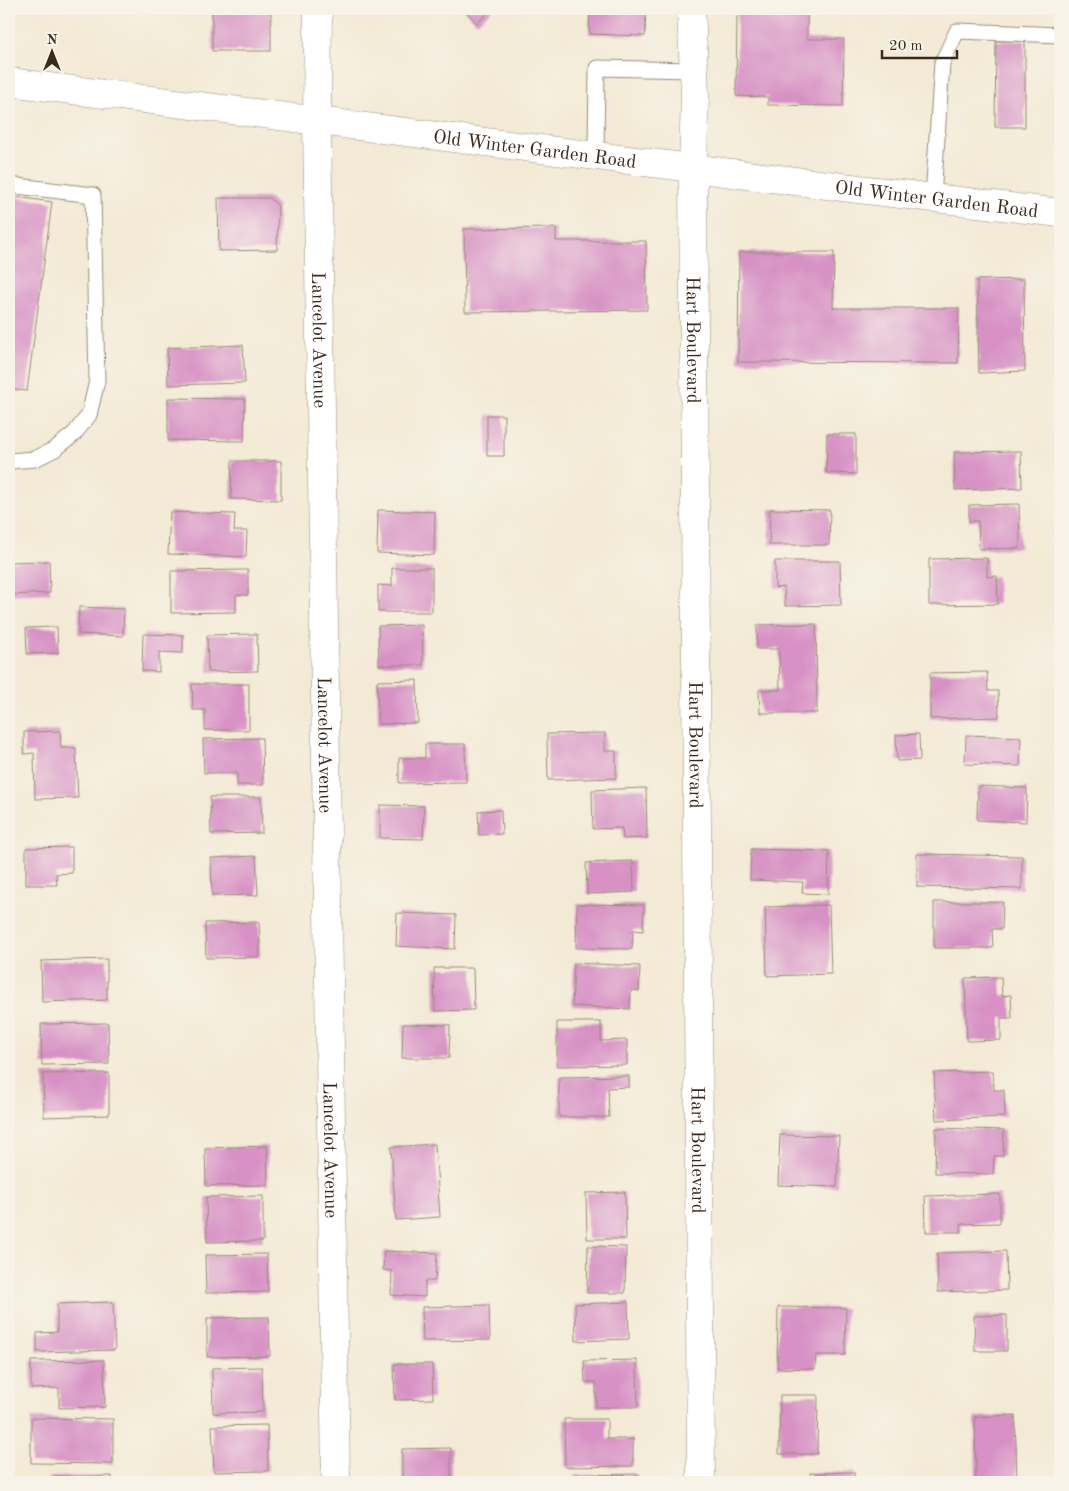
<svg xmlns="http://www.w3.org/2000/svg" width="1069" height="1491" viewBox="0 0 1069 1491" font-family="'Old Standard TT',serif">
  <rect width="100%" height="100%" fill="#f7f3e8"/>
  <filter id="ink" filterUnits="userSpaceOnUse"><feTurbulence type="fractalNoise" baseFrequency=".02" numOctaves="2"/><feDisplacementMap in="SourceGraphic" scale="10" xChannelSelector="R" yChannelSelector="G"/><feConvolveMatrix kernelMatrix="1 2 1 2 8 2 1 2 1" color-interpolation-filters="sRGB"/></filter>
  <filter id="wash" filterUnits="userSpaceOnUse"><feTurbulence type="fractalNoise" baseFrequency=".0096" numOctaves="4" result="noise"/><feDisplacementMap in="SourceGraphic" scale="20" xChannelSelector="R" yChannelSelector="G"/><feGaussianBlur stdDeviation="1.12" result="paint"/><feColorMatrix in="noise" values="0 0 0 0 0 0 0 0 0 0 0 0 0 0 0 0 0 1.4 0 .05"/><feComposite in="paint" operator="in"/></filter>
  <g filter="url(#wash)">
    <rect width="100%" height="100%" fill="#f3ead5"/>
    <g id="blocks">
      <!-- building -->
      <path fill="#d791c5" d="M212,9h59v42h-59z
        M463,9h30l-16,14z
        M590,9h56l-1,27 -56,-2z
        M737,9h70v30h37l-1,67 -75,-1v-8l-32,-1z
        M996,41h29v86h-30z
        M9,196l43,6 -25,189 -18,-2z
        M218,198h52l8,8 -1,44 -58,1z
        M556,228v13h90l1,69 -182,2 -1,-83z
        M739,252h95l-1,56h126l-1,55 -220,-1z
        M1024,279l1,92 -46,2 -2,-93z
        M243,345l2,38 -77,2 -1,-37z
        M168,398l77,1 -1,42 -76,-1z
        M487,415h17v41h-17z
        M827,434h29v40l-30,-1z
        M1021,451l1,37 -67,2 -1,-38z
        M232,461h49v39l-50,-1z
        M1019,504l1,44 -41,1 -1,-28h-9v-16z
        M770,509l60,1 -1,35h-60z
        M378,510l57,2 -1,43 -57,-2z
        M170,512l65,2 -1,17h13l-1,26 -78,-3z
        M987,558v19l10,-1 1,28 -69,1v-46z
        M49,561l1,32 -41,2v-33z
        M775,561h65l1,44 -56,1 -1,-19 -9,1z
        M392,568h40v44h-54v-27l14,1z
        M248,570v25h-12v17l-65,1v-42z
        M79,607l45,2 -1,27 -45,-2z
        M816,624l1,89h-57l-1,-23h21l-1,-41h-22v-24z
        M422,625l1,40h-44l-1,-39z
        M57,627l1,26 -31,1 -1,-26z
        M143,634l40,1v18l-24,-1v20l-17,-1z
        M257,634l1,37 -50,1 -1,-37z
        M987,672l1,19h10l1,26 -69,2v-46z
        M417,680l1,43 -40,1 -1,-43z
        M192,684h57v46h-44v-20h-12z
        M60,731l1,17h15l2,50 -43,1 -1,-46 -10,1v-22z
        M605,733v18h11v27l-68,2 -1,-46z
        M919,734l1,26 -23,1 -1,-26z
        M966,735l55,2 -1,29 -55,-2z
        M262,738l1,47h-26v-12h-33l-1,-34z
        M425,744h40l1,38 -67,1v-25h26z
        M978,786l49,2 -1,34 -49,-2z
        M646,788l1,50 -24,1 -1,-11 -29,1 -1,-39z
        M210,797h51l1,36 -51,1z
        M380,805l44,1 -1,33 -43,-1z
        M501,810l1,24 -23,1 -1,-24z
        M72,847v26l-16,1 1,11h-31v-37z
        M751,849l78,2 -1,43 -26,-1 1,-11 -53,-2z
        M917,854l105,2v33l-105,-2z
        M256,856l2,39 -46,1 -1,-38z
        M633,861l1,31 -47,2 -1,-31z
        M934,902h69l-1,27h-10l1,19h-59z
        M577,904l67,1 -1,26 -10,-1 -1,19 -56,-1z
        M829,905l2,69 -64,2 -2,-69z
        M397,913l59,2 -1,34 -59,-3z
        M259,922l1,35 -54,1 -1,-35z
        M107,959v41l-65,2 -1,-41z
        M574,963l66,3 -1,25 -8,-1 -1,19 -58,-3z
        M434,968h39l1,42 -39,1z
        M1001,977l1,19 9,-1 1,23h-11v22l-34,1 -2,-63z
        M557,1022h44v19l26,-1v25l-70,1z
        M108,1023l1,41 -67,1 -1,-41z
        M403,1024l47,1 -1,33h-47z
        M993,1071l1,19h10l1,27 -69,3 -2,-47z
        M109,1073v42l-65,2 -1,-43z
        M629,1076v11l-21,1 1,29h-50v-40z
        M936,1128l68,2 -1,26h-9l-1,18 -58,-1z
        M780,1135l59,1 -2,51 -59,-2z
        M435,1144l5,73 -44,3 -5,-73z
        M267,1146l1,39 -62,1 -1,-38z
        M625,1192l1,47h-39l-1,-46z
        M1000,1194v29l-39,1v8h-35l-1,-36z
        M263,1196v45l-56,1 -1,-45z
        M588,1246l38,1 -1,46h-38z
        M384,1251l53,2 -2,28h-10v16l-34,-2 1,-24 -9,-1z
        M1006,1251l1,39 -69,2 -1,-39z
        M267,1254l1,38 -62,1 -1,-38z
        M113,1302l2,48 -78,2v-19l20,-1v-28z
        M628,1302l1,37 -53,2 -1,-37z
        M489,1305l1,35 -67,1 -1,-34z
        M778,1307l68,1 -1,47h-29l-1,14 -38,-1z
        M1007,1315v36h-32l-1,-35z
        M269,1317l1,39 -63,1v-39z
        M104,1360l1,47 -46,1v-20l-28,1v-28z
        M637,1360l1,47h-42v-25h-11l-1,-21z
        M394,1364h38l1,35 -38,1z
        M262,1367l1,45 -50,1 -1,-45z
        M780,1395h38l-1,59h-38z
        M1015,1415l2,67h-41l-1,-65z
        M31,1418l82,1v45l-82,-1z
        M564,1419h43v20h26v27l-68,1z
        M267,1425l1,46 -54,1 -2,-46z
        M451,1448v34h-49v-33z
        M854,1472l1,10h-44l-1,-9z
        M638,1474v8h-63l-1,-7z
        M112,1476v6h-62v-5z"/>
    </g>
  </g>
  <g filter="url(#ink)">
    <use href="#blocks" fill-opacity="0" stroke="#978a7a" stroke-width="1"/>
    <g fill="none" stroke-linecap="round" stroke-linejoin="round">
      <!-- lane casing -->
      <g stroke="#978a7a" stroke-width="17">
        <path id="lane" d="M596,156l1,-88 97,2
          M9,185l84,10 4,186 -8,34 -15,19 -19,15 -20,10 -26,2
          M933,197l9,-134 15,-32 103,4"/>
      </g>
      <!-- street casing -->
      <g stroke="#978a7a" stroke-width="29">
        <g id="street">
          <path id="s1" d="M318,9l-1,111 19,1362"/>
          <path id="s2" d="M691,9l4,85 -2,74 8,1314"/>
        </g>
      </g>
      <!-- secondary casing -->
      <g stroke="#978a7a" stroke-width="29">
        <g id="secondary">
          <path id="s3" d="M9,82l858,108 193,23"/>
        </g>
      </g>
      <!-- lane -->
      <use href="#lane" stroke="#fff" stroke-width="15"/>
      <!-- street -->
      <use href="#street" stroke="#fff" stroke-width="28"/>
      <!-- secondary -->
      <use href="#secondary" stroke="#fff" stroke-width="28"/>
    </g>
  </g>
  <g text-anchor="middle" stroke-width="5" stroke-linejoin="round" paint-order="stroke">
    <!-- street labels -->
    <g font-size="19" fill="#3b2a1e" stroke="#f7f3e8">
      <text dy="7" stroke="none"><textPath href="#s3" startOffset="530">Old Winter Garden Road</textPath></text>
      <text dy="7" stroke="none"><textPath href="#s3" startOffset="935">Old Winter Garden Road</textPath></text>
      <text dy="7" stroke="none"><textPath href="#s2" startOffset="331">Hart Boulevard</textPath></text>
      <text dy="7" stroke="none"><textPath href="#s1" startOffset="331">Lancelot Avenue</textPath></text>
      <text dy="7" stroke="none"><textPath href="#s2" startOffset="736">Hart Boulevard</textPath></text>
      <text dy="7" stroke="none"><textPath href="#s1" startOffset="736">Lancelot Avenue</textPath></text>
      <text dy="7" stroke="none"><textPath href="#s1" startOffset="1141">Lancelot Avenue</textPath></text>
      <text dy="7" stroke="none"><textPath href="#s2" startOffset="1141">Hart Boulevard</textPath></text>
    </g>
  </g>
  <!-- margin -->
  <rect width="1069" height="1491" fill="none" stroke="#f7f3e8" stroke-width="30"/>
  <!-- north arrow -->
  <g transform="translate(52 52)" stroke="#f7f3e8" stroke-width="4" paint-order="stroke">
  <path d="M0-4L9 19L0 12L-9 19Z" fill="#3b2a1e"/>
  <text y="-8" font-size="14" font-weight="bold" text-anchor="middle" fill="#3b2a1e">N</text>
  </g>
  <!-- scale -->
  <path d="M882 50v8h75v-8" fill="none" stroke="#3b2a1e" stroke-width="2.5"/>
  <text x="889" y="50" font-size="15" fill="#3b2a1e" stroke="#f7f3e8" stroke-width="4" paint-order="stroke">20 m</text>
</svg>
